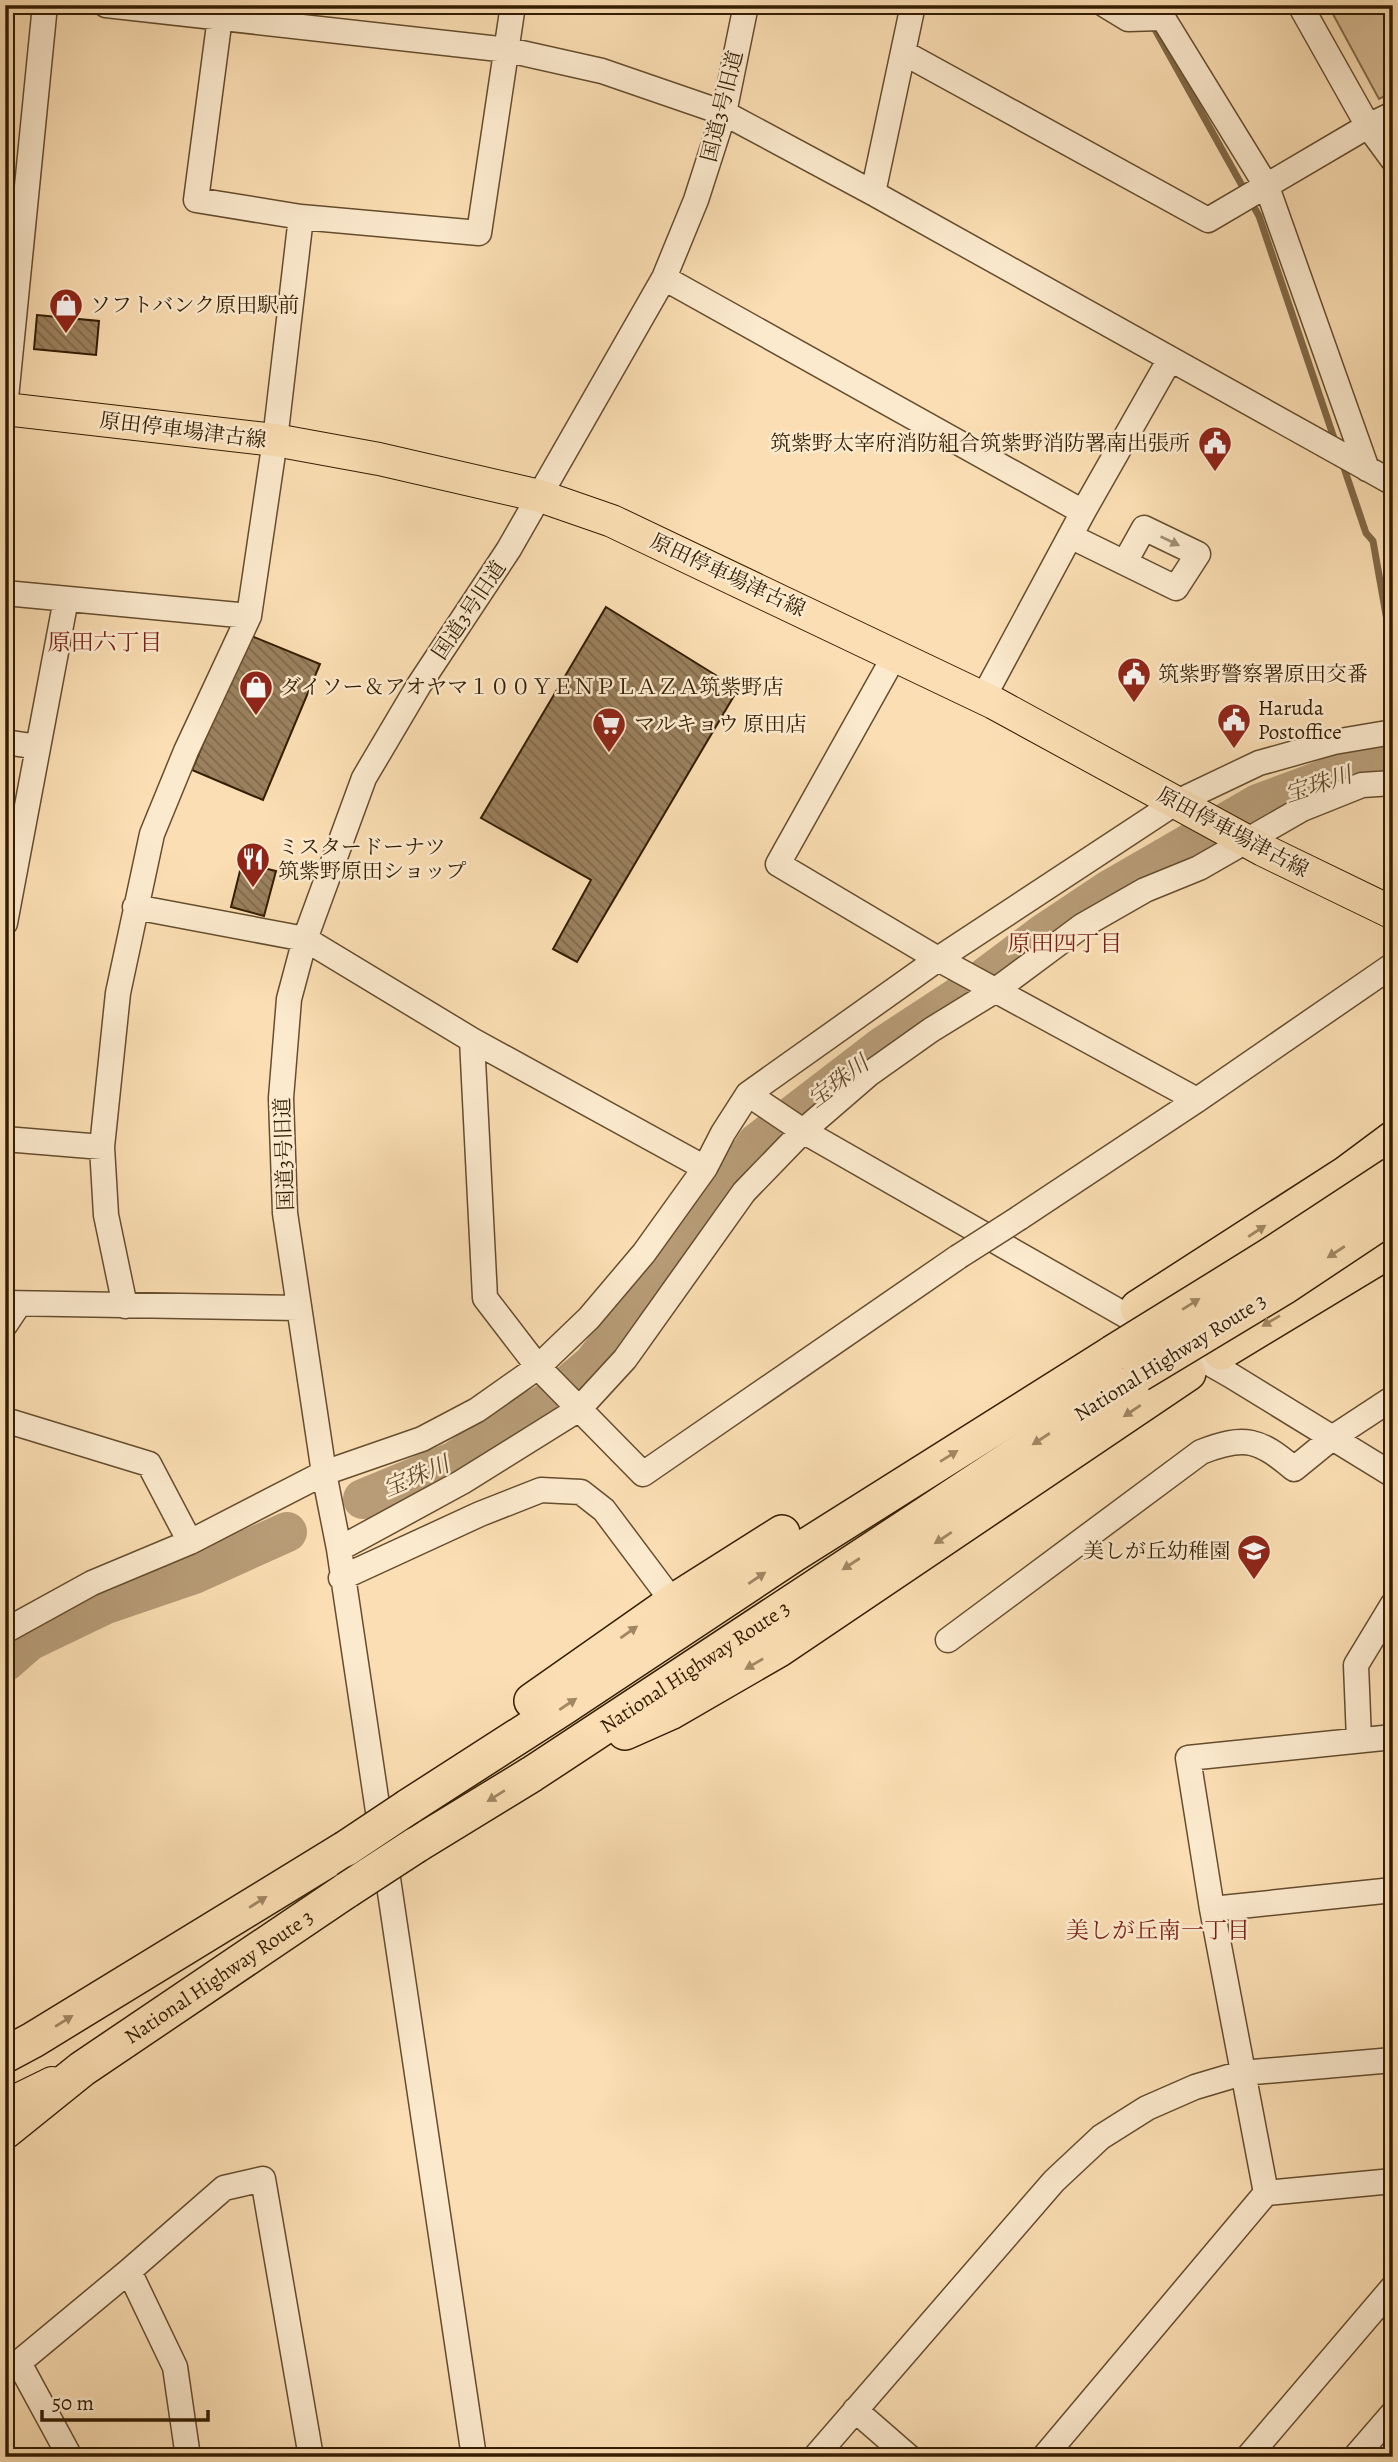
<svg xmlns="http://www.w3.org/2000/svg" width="1398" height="2462" viewBox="0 0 1398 2462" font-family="Alegreya,'Noto Serif JP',serif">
  <defs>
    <pattern id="building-back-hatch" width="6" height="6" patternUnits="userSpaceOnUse" patternTransform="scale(1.75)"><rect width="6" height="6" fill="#9b815e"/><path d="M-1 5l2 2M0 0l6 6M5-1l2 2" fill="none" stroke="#7f694b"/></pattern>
  </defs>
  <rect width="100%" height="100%" fill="#fbdeb3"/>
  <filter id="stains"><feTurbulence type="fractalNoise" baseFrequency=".00286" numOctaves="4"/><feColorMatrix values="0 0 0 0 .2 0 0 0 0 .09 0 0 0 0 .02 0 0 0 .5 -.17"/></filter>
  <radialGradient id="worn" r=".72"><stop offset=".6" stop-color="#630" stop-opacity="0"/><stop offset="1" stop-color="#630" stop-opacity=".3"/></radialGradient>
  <!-- green -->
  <path fill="#d9bd95" stroke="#866d4c" stroke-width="2" d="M1328,5h65v87l-14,7z"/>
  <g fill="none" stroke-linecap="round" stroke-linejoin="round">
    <!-- stream -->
    <path stroke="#826948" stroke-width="7" d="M1152,24l107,192 77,228
      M1342,462l24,71 7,8 16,91 4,4"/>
    <!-- river -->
    <path stroke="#b79c77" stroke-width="40" d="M363,1499l92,-38 63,-42 29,-16 46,-39 127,-164 37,-57 125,-96 84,-55 76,-57 69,-46 147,-85 81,-30 40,-10h14
      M5,1662l24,-21 77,-37 88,-30 93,-42"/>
  </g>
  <!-- building -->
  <path fill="url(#building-back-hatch)" stroke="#331d02" stroke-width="2" d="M37,315l62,6 -3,34 -62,-6z
    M606,607l132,82 -161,273 -24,-13 38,-69 -110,-62z
    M249,635l71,29 -57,136 -71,-30z
    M242,863l34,8 -12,45 -33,-9z"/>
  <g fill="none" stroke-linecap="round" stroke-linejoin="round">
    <!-- minor casing -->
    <g stroke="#654d2e" stroke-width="27">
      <path id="minor" d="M106,5l402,45 94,21 122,42 149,80 520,290
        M1105,5l23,14 33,-1
        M1155,5l112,182 100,282
        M1300,5l68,121 25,34
        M220,17l-24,183 105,17 178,16 34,-228
        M904,53l304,167 160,-94 25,-12
        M873,193l40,-188
        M664,278l419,234
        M5,408l40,-403
        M1070,536l106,52 22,-34 -54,-26 -19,34
        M5,593l244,23
        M895,655l-117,209 160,95 259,141
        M983,698l100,-186 87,-153
        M5,742l33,5
        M135,907l170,32 167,101 233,128
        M5,923l61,-324
        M472,1040l13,258 53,69 105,107 315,-217
        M748,1094l55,37 427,244 163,100
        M5,1139l97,8
        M1019,1218l178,-118 196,-135
        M5,1303l294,5
        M125,1306l-19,-91 -4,-68 16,-154 34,-159 34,-83 63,-135 26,-176 26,-223
        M5,1325l14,-21
        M5,1420l144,44 41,78
        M339,1549l123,-67 117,-73 46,-50 119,-167 59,-61 66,-57 62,-44 65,-40 86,-64 63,-36 54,-22 103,-59 60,-24 31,-2
        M341,1578l139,-64 61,-24 40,2 23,18 69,92
        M5,1631l87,-48 98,-41 134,-69 98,-34 55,-29 61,-43 51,-49 55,-65 61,-85 18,-35 25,-39 190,-135 237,-156 84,-40 75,-21 59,-10
        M948,1640l253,-188c44,-17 58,-13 93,17l38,-31 61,-40
        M1359,1740l-3,-75 37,-61
        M1212,1909l181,-19
        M1266,2193l-54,-284 -24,-151 205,-21
        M129,2271l46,96 13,90
        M19,2363l51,94
        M5,2374l124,-103 95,-83 39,-9 48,278
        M855,2410l54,47
        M474,2457l-135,-908 -15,-76 -39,-260 -4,-115 8,-99 16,-60 59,-161 55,-93 90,-136 155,-271 32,-78 28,-87 22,-108
        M815,2457l239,-276 47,-44 46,-29 48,-21 47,-14 151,-13
        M1044,2457l222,-264 127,-12
        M1248,2457l145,-170
        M1355,2457l38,-44"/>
    </g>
    <!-- major casing -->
    <g stroke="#331d02" stroke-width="34">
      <path id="major" d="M5,409l270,31 104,19 161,37 72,25 382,182 269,147 130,63
        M5,2106l47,-23"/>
    </g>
    <!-- highway casing -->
    <g stroke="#331d02" stroke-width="38">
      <g id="highway">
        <path d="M1138,1308l208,-134 47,-35"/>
        <path d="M1221,1352l172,-104"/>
        <path d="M532,1701l141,-99 109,-69"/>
        <path d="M625,1732l45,-20 109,-63 409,-276"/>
        <path d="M408,1807l154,-99 232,-154 319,-201"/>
        <path id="s1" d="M416,1845l116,-71 607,-400"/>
        <path d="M5,2055l28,-15 312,-191"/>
        <path id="s2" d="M5,2131l77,-62 265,-179"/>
      </g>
    </g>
    <!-- minor -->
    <use href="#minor" stroke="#fceace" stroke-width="24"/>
    <!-- major -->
    <use href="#major" stroke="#fbdeb3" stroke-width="32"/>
    <!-- highway -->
    <use href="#highway" stroke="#fbdeb3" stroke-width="35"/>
    <!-- minor-bridge casing -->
    <g stroke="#654d2e" stroke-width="27" stroke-linecap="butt">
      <path id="minor-bridge" d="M958,1257l61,-39"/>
    </g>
    <!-- highway-bridge casing -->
    <g stroke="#331d02" stroke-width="38" stroke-linecap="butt">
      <path id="highway-bridge" d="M1113,1353l155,-96 125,-82
        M1139,1374l146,-88 108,-72
        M345,1849l63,-42
        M347,1890l69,-45"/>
    </g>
    <!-- minor-bridge -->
    <use href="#minor-bridge" stroke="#fceace" stroke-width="24"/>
    <!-- highway-bridge -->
    <use href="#highway-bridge" stroke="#fbdeb3" stroke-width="35"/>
  </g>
  <!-- one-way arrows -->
  <defs><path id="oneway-solid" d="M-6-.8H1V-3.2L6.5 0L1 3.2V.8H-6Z" transform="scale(1.75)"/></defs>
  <use fill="#a28e72" href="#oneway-solid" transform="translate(1170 541) rotate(26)"/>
  <g fill="#a18763">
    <use href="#oneway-solid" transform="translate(1257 1231) rotate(-33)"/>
    <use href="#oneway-solid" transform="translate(1336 1252) rotate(147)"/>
    <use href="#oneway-solid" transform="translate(1191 1304) rotate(-32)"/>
    <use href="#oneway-solid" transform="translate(1271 1321) rotate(149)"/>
    <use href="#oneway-solid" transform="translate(1132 1411) rotate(146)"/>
    <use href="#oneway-solid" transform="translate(1041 1439) rotate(147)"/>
    <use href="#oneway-solid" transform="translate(949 1456) rotate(-32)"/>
    <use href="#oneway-solid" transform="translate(943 1538) rotate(146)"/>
    <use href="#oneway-solid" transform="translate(851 1564) rotate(147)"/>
    <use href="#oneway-solid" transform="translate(757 1578) rotate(-34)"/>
    <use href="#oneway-solid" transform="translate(629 1632) rotate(-35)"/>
    <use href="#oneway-solid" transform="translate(754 1664) rotate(150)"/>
    <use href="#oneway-solid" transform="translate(568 1704) rotate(-34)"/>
    <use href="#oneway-solid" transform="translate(496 1796) rotate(148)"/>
    <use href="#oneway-solid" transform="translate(258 1902) rotate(-32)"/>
    <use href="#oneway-solid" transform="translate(64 2021) rotate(-32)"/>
  </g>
  <!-- icons -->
  <defs>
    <g id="shop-pin" transform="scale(1.75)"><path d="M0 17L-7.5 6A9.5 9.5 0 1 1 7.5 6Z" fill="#8f2418" stroke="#fceace"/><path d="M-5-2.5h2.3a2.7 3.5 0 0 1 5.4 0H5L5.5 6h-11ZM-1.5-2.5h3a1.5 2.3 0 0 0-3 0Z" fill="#fff"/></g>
    <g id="civic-pin" transform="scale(1.75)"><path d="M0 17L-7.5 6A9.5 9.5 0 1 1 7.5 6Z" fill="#8f2418" stroke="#fceace"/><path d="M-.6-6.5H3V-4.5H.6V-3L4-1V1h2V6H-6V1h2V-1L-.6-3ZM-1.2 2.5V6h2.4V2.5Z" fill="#fff"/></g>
    <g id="supermarket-pin" transform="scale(1.75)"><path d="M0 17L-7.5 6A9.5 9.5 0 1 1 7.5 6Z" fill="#8f2418" stroke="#fceace"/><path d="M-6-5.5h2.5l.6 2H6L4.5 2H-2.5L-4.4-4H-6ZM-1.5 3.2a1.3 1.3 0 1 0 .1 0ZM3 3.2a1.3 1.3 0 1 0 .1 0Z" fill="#fff"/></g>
    <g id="restaurant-pin" transform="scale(1.75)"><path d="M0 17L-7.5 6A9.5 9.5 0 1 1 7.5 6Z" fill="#8f2418" stroke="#fceace"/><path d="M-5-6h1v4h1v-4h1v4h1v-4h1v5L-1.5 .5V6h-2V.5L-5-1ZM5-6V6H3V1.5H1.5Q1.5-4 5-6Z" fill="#fff"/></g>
    <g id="school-pin" transform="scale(1.75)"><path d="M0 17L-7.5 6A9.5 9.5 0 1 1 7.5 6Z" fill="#8f2418" stroke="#fceace"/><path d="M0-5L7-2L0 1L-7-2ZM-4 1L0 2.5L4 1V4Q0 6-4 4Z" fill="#fff"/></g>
  </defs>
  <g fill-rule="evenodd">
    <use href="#shop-pin" x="66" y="305"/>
    <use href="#civic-pin" x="1215" y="443"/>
    <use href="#civic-pin" x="1134" y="674"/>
    <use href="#shop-pin" x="256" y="687"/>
    <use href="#civic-pin" x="1234" y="720"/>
    <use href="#supermarket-pin" x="609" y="724"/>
    <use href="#restaurant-pin" x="253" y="859"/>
    <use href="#school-pin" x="1254" y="1551"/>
  </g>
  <g text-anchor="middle" stroke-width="5" stroke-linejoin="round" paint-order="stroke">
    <!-- street labels -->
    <g font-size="21" fill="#331d02" stroke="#fceace">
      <text transform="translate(722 106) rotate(-76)" y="7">国道3号旧道</text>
      <text transform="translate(183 430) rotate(7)" y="7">原田停車場津古線</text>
      <text transform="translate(728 575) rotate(25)" y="7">原田停車場津古線</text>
      <text transform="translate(469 610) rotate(-56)" y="7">国道3号旧道</text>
      <text transform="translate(1233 832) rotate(28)" y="7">原田停車場津古線</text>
      <text transform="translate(284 1154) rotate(-92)" y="7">国道3号旧道</text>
      <text transform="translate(1170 1357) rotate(-32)" y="7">National Highway Route 3</text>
      <text dy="7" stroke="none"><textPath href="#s1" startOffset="331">National Highway Route 3</textPath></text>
      <text dy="7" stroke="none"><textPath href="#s2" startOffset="264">National Highway Route 3</textPath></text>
    </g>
    <!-- poi labels -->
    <g font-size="21" fill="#331d02" stroke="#fceace" text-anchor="start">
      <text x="90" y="312">ソフトバンク原田駅前</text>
      <text x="1190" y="450" text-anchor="end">筑紫野太宰府消防組合筑紫野消防署南出張所</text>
      <text x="1158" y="681">筑紫野警察署原田交番</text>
      <text x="280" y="694">ダイソー＆アオヤマ１００ＹＥＮＰＬＡＺＡ筑紫野店</text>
      <text x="1258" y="715">Haruda<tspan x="1258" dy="24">Postoffice</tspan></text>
      <text x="634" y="731">マルキョウ 原田店</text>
      <text x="278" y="854">ミスタードーナツ<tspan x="278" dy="24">筑紫野原田ショップ</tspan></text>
      <text x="1230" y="1558" text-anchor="end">美しが丘幼稚園</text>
    </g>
    <!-- neighbourhood labels -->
    <g font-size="23" fill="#7a1f14" stroke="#fceace">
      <text x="105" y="650">原田六丁目</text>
      <text x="1065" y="951">原田四丁目</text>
      <text x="1158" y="1938">美しが丘南一丁目</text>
    </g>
    <!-- water labels -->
    <g font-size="23" font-style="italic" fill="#61492b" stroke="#fceace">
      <text transform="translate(1318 784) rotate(-18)" y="8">宝珠川</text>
      <text transform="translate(838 1081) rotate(-37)" y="8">宝珠川</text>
      <text transform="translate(416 1476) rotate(-23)" y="8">宝珠川</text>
    </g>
  </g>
  <!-- margin -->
  <rect width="1398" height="2462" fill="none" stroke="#fbdeb3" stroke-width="28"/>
  <rect x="7" y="7" width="1384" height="2448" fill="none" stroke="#331d02" stroke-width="3.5"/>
  <rect x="14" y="14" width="1370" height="2434" fill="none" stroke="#331d02" stroke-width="2"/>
  <!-- scale -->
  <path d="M42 2410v10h166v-10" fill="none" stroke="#331d02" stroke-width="3.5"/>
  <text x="52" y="2410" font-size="21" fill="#331d02" stroke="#fceace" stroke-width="5" paint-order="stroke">50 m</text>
  <rect width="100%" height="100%" filter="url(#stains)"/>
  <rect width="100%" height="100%" fill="url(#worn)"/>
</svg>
